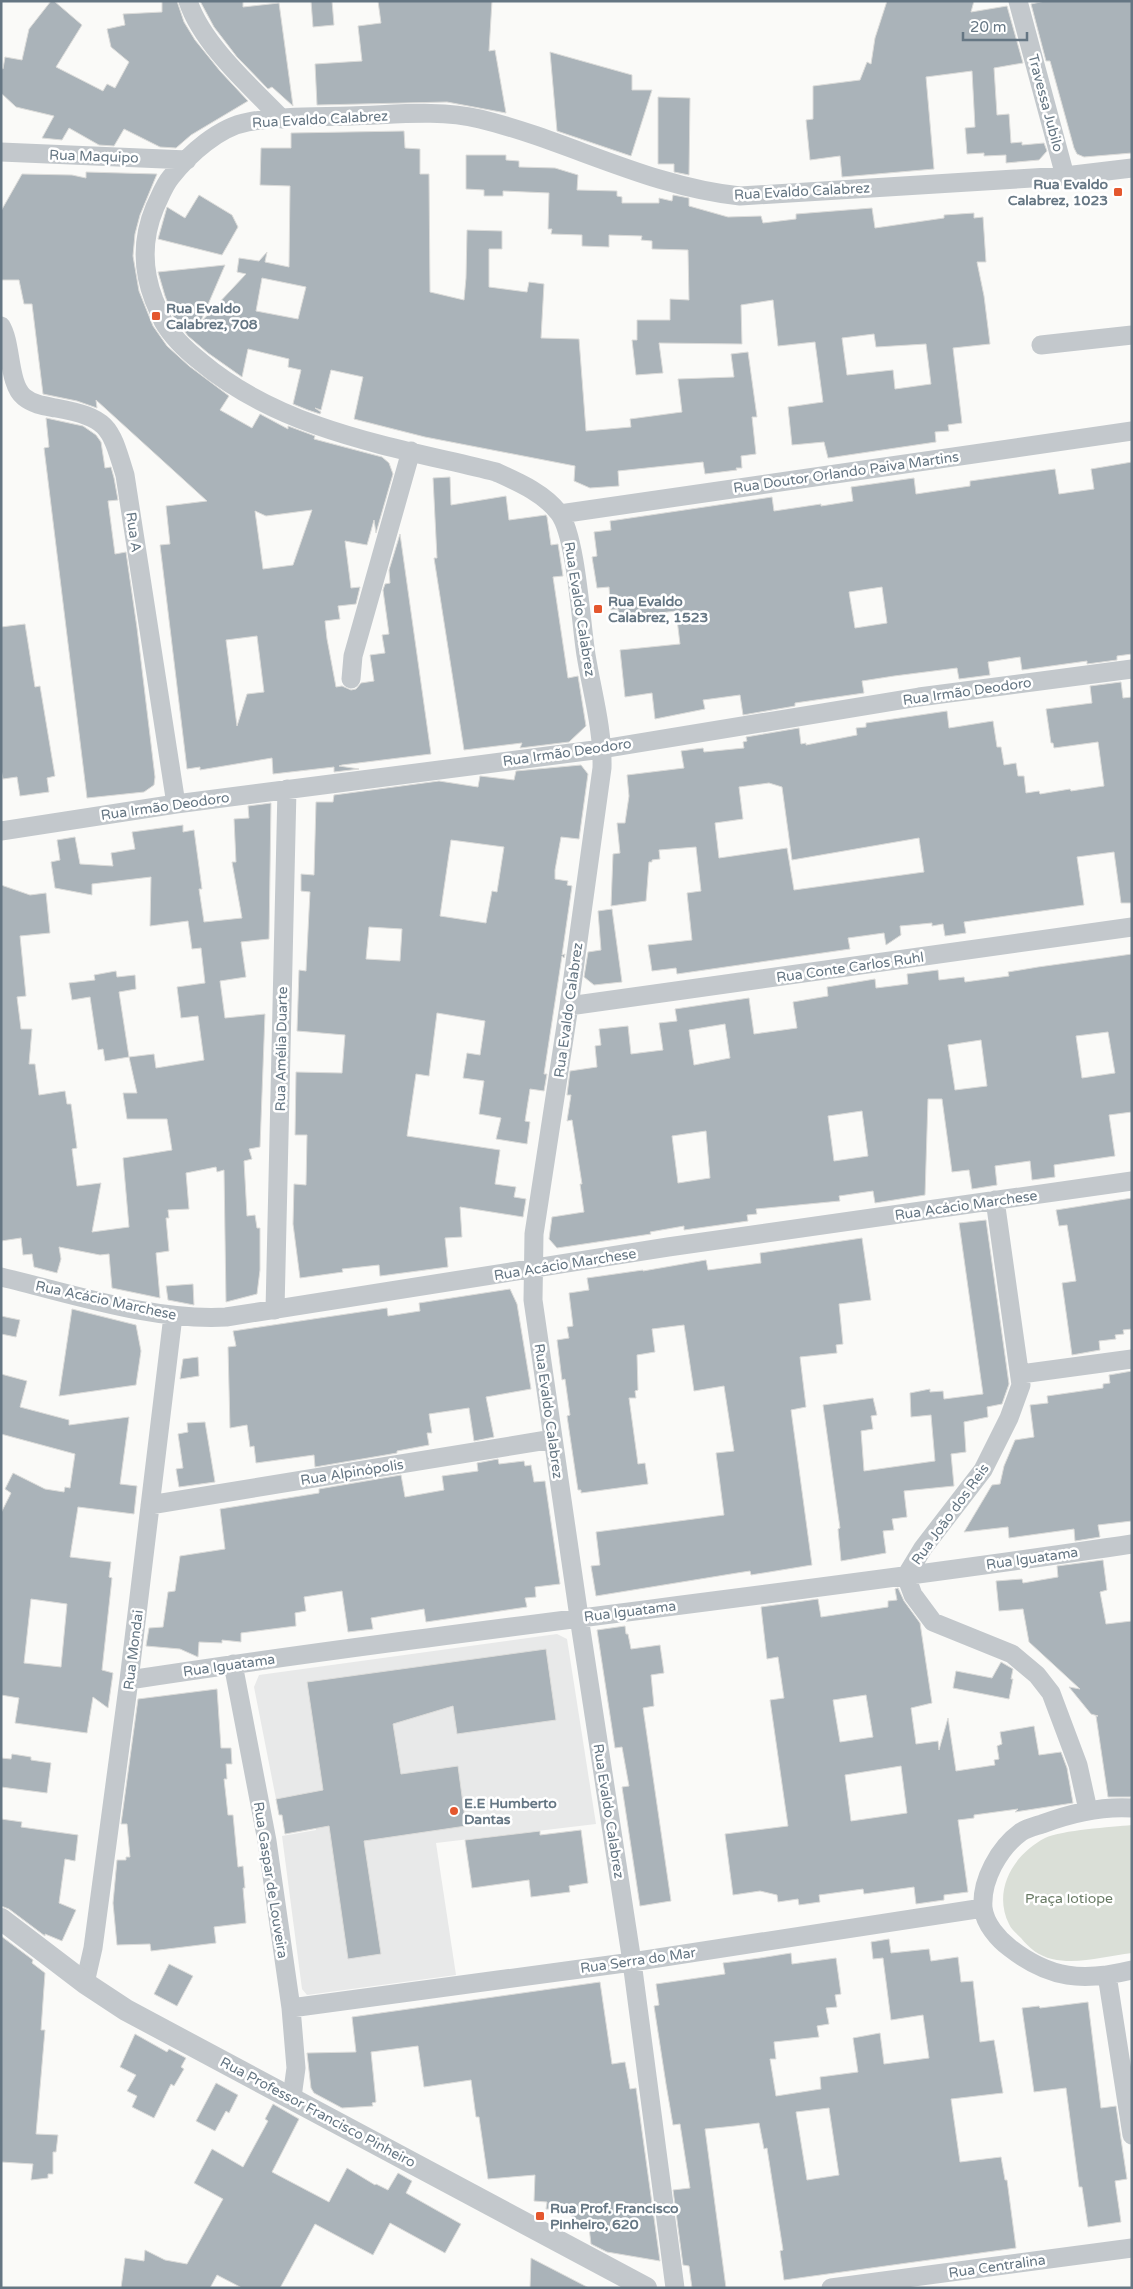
<svg xmlns="http://www.w3.org/2000/svg" width="1133" height="2289" viewBox="0 0 1133 2289" font-family="'Varela Round',sans-serif">
  <rect width="100%" height="100%" fill="#fafaf8"/>
  <!-- built -->
  <path fill="#e8e9e9" d="M557,1634l10,5 29,185 -160,19 20,132 -149,20 -5,-6 -20,-153 34,-6 -6,-37 -34,6 -22,-112 5,-12z"/>
  <!-- green -->
  <path fill="#dadfd7" d="M1132,1825v128c-26,3 -54,12 -80,6 -13,-3 -23,-11 -31,-21 -4,-4 -10,-9 -12,-14 -17,-34 5,-70 36,-86 17,-8 66,-11 87,-13z"/>
  <!-- building -->
  <path fill="#aab3b9" stroke="#dcdcda" fill-rule="evenodd" d="M51,1h3l28,24 -26,42 47,24 4,-7 8,4 14,-26 -18,-15 -4,-18 18,-4 -2,-11 39,-2v-11h15l7,21 11,18 25,31 28,30 -57,34 -15,13 -16,-1 -36,-18 -10,17 -15,-1 -30,-17 -7,12 -20,-2 12,-22 -38,-9 -15,-14v-25l2,1 2,-12 17,3 7,-31z
    M200,1h43v6l36,-4 14,103 -21,-19 -4,2 -31,-32 -23,-30z
    M311,1h21l2,24 -21,2z
    M378,1h114l-3,50 6,-1 11,63 -59,-11 -130,3 -2,-41 47,-3 -4,-35 23,-3z
    M887,1h87l-3,11 36,-6 16,57 -29,5 3,47 12,-1 2,29 11,-1v3l22,-2 3,8 -8,9 -33,3v-8l-22,1v-3l-17,1 -2,-26 10,-1 -3,-56 -46,6 8,92 -92,8 -2,-21 -30,4 -4,-40 7,-1v-33l47,-6 7,-18 4,2 4,-26z
    M1045,1h87v152l-48,4 -7,-3 -3,-6 -24,-87h-4l-15,-57z
    M550,52l82,23v15h20l-21,66 -74,-25z
    M658,97l32,1 -1,77 -15,-3v-8h-16z
    M404,131l1,17 15,1v25h9l1,118 34,8 2,-22 1,-48 35,1v18h-13v38l38,5 2,-10 15,2 -3,54 38,1 7,92 45,-4 -1,-8 52,-7 -4,-33 56,-2 -3,-23 17,-2 9,65h-5l4,37 -15,2 1,12h-6l1,2 -32,4 -2,-12 -85,9 1,15 -29,2 -16,-7 1,-15 -150,-29 -71,-18 9,-42 -32,-7 -10,40 -6,-2 6,4 -1,2 -12,-4 -15,-6 8,-34 -13,-3 1,-8 -41,-10 -6,28 -34,-24 -20,-17 -15,-20 -8,-20 -7,-24 67,-7 -25,58 46,-49 -9,-2 2,-14 20,3 8,-9 -2,10 24,5 1,-81 -30,-1 1,-37h30v-15zM262,278l44,9 -8,32 -42,-8z
    M466,155h40v5l13,1v6l36,1 23,7 -1,15 40,1v5l5,1v6h37v-5l13,3 1,-6 16,3v8l39,11 33,-1 2,7 33,-4v-5l76,-6 3,20 69,-10v-3l30,-2v5l9,-1 3,45h-9l7,34 6,48 -37,4 9,75 -14,2 1,6 -14,1 1,10 -108,16 -4,-16 -32,3 -4,-38 35,-5 -8,-60 -37,4 -5,-46 -32,5 1,39 -83,-1 4,30 -27,2 -4,-35h5v-20h33v-21l19,1 -1,-50 -36,-1v-8l-11,-1 1,-4 -33,-1v12l-27,-1v-11l-31,-1 1,-5h-4l1,-36 -46,-2v5h-19v-6l-18,-1zM874,334l2,13 50,-3 5,40 -36,5 -2,-19 -46,5 -5,-37z
    M86,172l71,2 -17,41 -5,19 -2,22 6,35 14,35 14,20 22,20 40,30 -9,14 32,18 8,-14 28,15v-3l27,10 -1,3 68,18 7,6 4,11 -17,59 -2,-13 -7,25 -22,-4 6,47 9,-1 -4,17 -18,2 2,13 -15,2 2,18 9,48 6,-1 9,4 5,-1 5,-6 13,-2 -4,-26 15,-2 -3,-18 7,-1 -6,-44 2,-6 5,-1 -1,-13 11,-36 31,220 -89,11 -3,1 20,3 -25,3v-5l-61,7 -1,-16 -72,12v-3l-13,2 -27,-224 10,-1 -4,-38 41,-5 -111,-101 1,8 -20,-7 -34,-7 -11,-90h-8l-5,-24h-18v-69l21,-37 50,1 14,3zM312,510l-19,55 -30,4 -8,-58 11,5zM257,636l7,56 -17,2 -10,32 -11,-86z
    M199,195l33,20 6,12 -16,28 -64,-16 9,-32 18,11z
    M46,418l37,8 13,9 5,7 4,26 6,-1 3,11 4,22 -10,1 7,53 11,-2 11,76 18,149 -1,8 -10,7 -57,6 -43,-350 5,-1z
    M1132,462v192l-15,2v4l-30,4v-3l-65,9 -2,-13 -32,5 2,13 -31,4 -2,-11 -63,8 -32,5 2,12 -69,10v3l-52,9 -3,-20 -37,5 2,9 -50,10 -3,-26 -27,4 -5,-47 60,-6 -4,-33 -57,7 -1,-9 -7,1 -2,-23 -12,1 -5,-31 5,-1 -3,-24 17,-2 -1,-9 162,-24 2,14 47,-7v2l32,-5 -2,-14 63,-9 2,16 54,-8v-5l85,-12 4,25 35,-5 -3,-20zM882,587l5,36 -32,5 -6,-36z
    M450,477l1,28 55,-9 3,24 37,-5 1,2 4,28 7,-1 5,32 -10,1 15,101 10,-2 8,50 -17,16 -49,6 2,-5 -58,7 -30,-192h3l-4,-80z
    M25,624l10,63 5,-1 15,90 -8,2 2,14 -29,4 -3,-19 -14,2 -2,-10v-142z
    M1121,682l2,16 9,-1v206h-11l-7,-51 -37,5 7,48 -120,17 2,11 -21,3 -2,-12 -11,2v-3l-32,3 1,9 -15,10 -2,-12 -36,5 2,11 -173,25 -1,-6 -24,3 -4,-26 44,-5 -5,-47 14,-2 -5,-44 -37,3 1,9 -8,1v2h-3l-3,39 -35,5 2,-52 7,-1 -3,-30h8l4,-27 -2,-21 57,-7 -3,-17 22,-3 1,4 40,-4 -1,-6 4,-1 -1,-4 53,-9 2,16 5,-1v2l51,-10 -1,-7 10,-1v-4l81,-12 2,17 44,-7 4,26h4l3,18 12,-2 2,13h6l2,17 13,-2 1,3 30,-5 1,2 33,-5 -6,-44 -44,6 -1,-5h-2l-5,-34 46,-6 -2,-17zM769,783l13,4 10,73 127,-22 5,34 -130,18 -7,-42 -68,10 -4,-35 28,-4 -4,-32z
    M581,765l7,9 -9,65 -18,-2 -6,33v9l13,2 -1,4 5,1 -10,69 3,-1 -1,4 -2,-2 -18,118h3l-3,17 -14,-2 -5,32 5,1 -3,22 -31,-5 5,-21 -22,-4 5,-33 -21,-3 4,-25 13,2 5,-34 -48,-8 -8,63 -13,-2 -9,62 93,14 -5,34 21,3 -2,10 12,2 -3,18 -63,-10 2,30 -17,1 3,29 -68,9 -1,-11 -37,4 1,3 -43,6 -7,-54 1,-40 12,1 1,-50h-12l1,-63 46,1 3,-38 -48,-4 2,-61 7,1 3,-60 1,-19 -9,-1v-17l13,1 2,-73h17l1,-7 105,-14 39,6 2,-11 34,4 2,-9zM451,840l53,7 -7,45 -5,-1 -6,32 -46,-7zM369,927l33,2 -2,32 -34,-2z
    M271,803l-2,136 -28,3 5,35 -26,4 5,37 40,-4 -5,133 -11,2 3,10 -8,2 3,55 8,-1 2,13h3v42l-3,24 -31,8 -2,-132 -7,2 -1,-5 -30,6 3,36 -21,1 1,8h-3l3,33 -13,2 4,45 -48,-10 -3,-34 -9,1 -41,-8 2,12 -4,14 -23,-6 -2,-13 -9,1 -2,-17 -20,3v-356l29,10 16,-2 4,40 -30,3 6,60 -9,1 4,32h11l-3,35h6l4,31 26,-4 2,13h4l6,44 -5,1 5,37 24,-3 -9,49 37,-5 -6,-69 49,-8 -5,-31h-40l-4,-26h14l-8,-36 25,-3 2,14 48,-8 -6,-44 -17,2 -4,-31 28,-4 -4,-35 -9,1 -4,-28 -38,5 1,-49 -59,7v11l-37,-7 -4,-26 9,-2 -3,-20 18,-3 5,27 33,2 -2,-13 24,-4 -3,-17 51,-7v7l11,-2 8,59h-3l5,33 38,-4 -10,-56h4l-2,-43 15,-1 -1,-12z
    M612,909l10,73 -28,3 -10,-8 4,-25 13,-2 -3,-39z
    M1132,954v158l-23,3 6,41 -61,9 1,12 -23,3 -2,-19 -35,5 2,19 -25,4 -3,-19 -17,2 -10,-73h-14l-3,96 -50,8 -2,-12 -34,5 1,5 -84,8 1,5 -10,1 1,6 -64,9v-4l-34,6 1,2 -94,14 -8,-9 3,-22 32,-5 -4,-28h2l-10,-64 -5,1 4,-26h-4l3,-24 27,-4 -2,-21 6,-1 -2,-16 29,-3 3,28 32,-4 -4,-27 18,-2 -2,-12 74,-11 5,36 43,-6 -4,-26 35,-6 -1,-9 48,-8 1,9 32,-4 -1,-10 31,-4 1,10 25,-3 1,5 44,-6 -1,-4 30,-5zM725,1024l5,34 -36,7 -5,-35zM1108,1032l7,41 -33,5 -6,-42zM981,1040l6,46 -32,4 -7,-45zM862,1111l6,45 -34,5 -6,-45zM706,1131l4,47 -32,5 -6,-47z
    M116,971l1,6 18,-2 1,14 -17,3 10,65 -24,4 -2,-12 -5,1 -8,-53 -18,3 -3,-17 26,-3 -1,-5z
    M1132,1198v131l-9,1 1,4 -9,1 1,4 -17,2 1,9 -28,5 -10,-72 14,-2 -9,-56 -8,1 -3,-16z
    M986,1220l23,164 -7,20 -15,3 1,10 -24,5 2,30 -15,2 3,32 -50,5 3,26 -15,2 2,11 -11,1 3,22 -45,8 -3,-32 2,-1 -17,-123 50,-7 4,17 -6,1 2,13 -12,2 3,40 71,-10 -4,-46 -20,2 -1,-24 20,-4v3l13,-1 1,8 39,-5 -24,-171z
    M862,1238l9,62 -32,4 4,40 -7,1 1,8 -37,4 6,50 -15,3 21,155 -61,10 -1,-4 -13,2 -141,23 -5,-30 9,-1 -4,-33 128,-17 -8,-62 18,-2 -10,-65 -30,5 -10,-66 -32,4 3,23 -18,3 1,35 -3,1 1,7h-7l9,66 7,-1 3,21 -67,9v-3h-3l-11,-74 3,-1 -5,-36 -3,1 -5,-40 12,-2 -2,-11 6,-1 -4,-33 20,-3 -2,-12 56,-8v1l63,-11 2,10 53,-7 -1,-10z
    M193,1284l1,21 -26,-5 -2,-14z
    M510,1289l7,15 14,85 -45,8 8,40 -20,4 -5,-33 -40,6 3,19h-5l2,12 -32,6v2l-82,14 -1,-12 -58,8 -2,-17 -4,1 -3,-22 -17,3 -2,-81 8,-1 -3,-15 154,-23 1,8 32,-5 -1,-8z
    M72,1309l64,16 5,26 -5,34 -77,11z
    M1,1316l19,4 -4,17 -15,-3z
    M198,1357l1,19 -19,3 3,-20z
    M1132,1371v150l-34,4 2,12 -25,4 -1,-12 -65,9 -1,-11 -44,5 28,-47 8,-1 4,-18 11,-26 19,-3 -4,-32 18,-2 -1,-7 56,-8v-4l7,-1 -1,-8z
    M1,1374l26,7 -7,26 49,13v5l60,-8 -9,67 17,2 -3,28 -56,-7 -8,50 41,5 -2,15 3,1 -10,92 11,3 -5,35 -15,-11 -6,36 -72,-10 4,-25 -18,-3v-182l10,-20 -6,-4 8,-16 32,16 19,3 1,-5 5,1 5,-34 -74,-20zM31,1599l36,5 -6,63 -37,-4z
    M205,1422l10,60 -36,5 -3,-18 7,-1 -5,-34 10,-2 -1,-9z
    M498,1459l1,5 25,-3 1,5 6,-1 3,17 11,-1 15,103 -25,3 1,10 -11,1 2,9 -101,15 -2,-13 -53,9 2,11 -25,3 -6,-41 -38,6 2,14 -11,2 1,13 -55,7v9l-19,-2v3l-23,-1 -1,15 -18,-8 -34,-3 3,-18 14,-1 5,-35 7,-1 5,-35 45,-7 -5,-40 99,-16v-4l82,-14 4,22 39,-7 -2,-14 36,-5 -1,-8z
    M1103,1560l4,30 -7,2 6,32 26,-3v175l-2,1h-22l-12,-81h2l-7,-2 -22,-27 11,2 -51,-47 -6,-33 -24,2 -3,-30 26,-2 1,4 35,-6 -1,-11z
    M898,1588l6,13 16,22 12,80 -21,5 5,36 22,-3 1,9 9,-32 8,53 39,-6 -1,-5 5,-1 -2,-13 5,-2 -2,-12 34,-6 5,29 22,-3 6,16 6,35 -58,9 3,-3 -44,6v3l-16,2 10,72 -24,3v5l-28,4 -2,-17 -50,7 -1,-5 -44,6 1,7 -21,3 -1,-6 -20,3 -1,-7 -17,-4 -27,4 -8,-61 63,-8 -18,-126 14,-2 -6,-41 -11,2 -6,-52 57,-8 3,18 67,-10v-6l9,-1 -2,-11zM866,1695l7,42 -33,5 -7,-42zM901,1766l6,47 -56,8 -6,-46z
    M625,1626l1,8h2l3,15 29,-4 4,28 -13,2 3,31 -11,2 28,193 -31,5 -18,-119 7,-1 -7,-39 -7,1 -18,-118z
    M546,1649l10,71 -99,14 -4,-28 -60,18 8,50 57,-8 8,60 -102,15 17,113 -33,5 -19,-133 -44,8 -3,-19h-3l-3,-16 47,-9 -16,-108z
    M1001,1662l12,7 -2,10h2l-4,20 -56,-11 3,-17 36,7z
    M217,1689l4,59h10l1,16h-6l1,15h-3l4,36h5l5,52 5,-1 2,22h-2l3,35 -32,4 2,16 -65,8 -1,-7 -33,1 -4,-42 4,-43h9v-3h4l-3,-33h-6l17,-125z
    M12,1754l19,3v3l20,3 -4,30 -46,-6v-29l10,1z
    M1,1819l21,3 -1,5 57,8 -3,26 -10,-2 -6,44 17,7 -14,31 -17,-7v2l-36,-27 -8,-3z
    M581,1830l7,53 -19,3 1,6 -39,5 -2,-17 -57,8 -7,-48 75,-9v4z
    M1,1936l32,24 -1,3 13,10 -4,57h4l-9,104 22,1 -2,17h-3v22h-5v4l-17,2 2,-16 -32,-2z
    M889,1939l2,14 38,-4 2,12 27,-4 3,25 12,-1 7,61 14,-2 9,53 -52,6 9,63 41,-5 4,23h2l9,68 -232,32 -4,-29 3,-1 -16,-102 -3,1 -5,-26 -24,3 -30,3 21,159h-34l-3,-22 -6,-1 -10,-75 17,-2 -10,-64 -7,1 -7,-41 -12,-78 5,-1 -3,-21 69,-10 -2,-11 37,-5 31,-5 1,11 44,-6 5,36 -6,1 2,12 -11,1 3,16 -12,2 2,11 -45,5 2,17h-6l6,37 45,-7 -1,-12 38,-5 -5,-34 27,-5 4,31 45,-6 -6,-43 -32,5 -8,-62 -10,1 -2,-17zM829,2108l10,67 -32,5 -11,-68z
    M169,1964l24,12 -16,30 -23,-12z
    M600,1982l12,82 13,-2 5,27 6,-1 24,173 -53,-9 -16,-8 -3,-25 -16,3 -1,-12 -25,-1 1,-7 -13,-1 1,-26 -47,4 -9,-62h-3l-5,-37 -47,7 -6,-41 -47,6 5,50 -4,1 1,3 -31,2 -28,-15 -3,-5 -4,-35 49,-1 -4,-35z
    M1088,2002l13,106 15,-2 11,73 -12,2 6,41 -33,5 -6,-40h-3l-13,-99 -32,4 -12,-84 17,-2 1,2z
    M135,2034l32,18 2,-3 17,9 -5,9 3,2 -10,17 -3,-2 -17,34 -22,-11 5,-11 -10,-5 9,-16 -16,-8z
    M216,2083l22,12 -9,18 -3,-2 -11,20 -19,-10z
    M273,2104l26,15 -27,53 57,30 18,-34 28,17 1,-1 12,6 10,-17 14,8 -6,12 55,31 -16,29 -55,-30 -17,32 -58,-31 -35,64h-38l-25,-13 -7,13h-89l4,-30 19,3 1,-11 20,10 22,4 36,-65 -29,-16 18,-34 31,18 25,-46 -3,-2z
    M531,2258l58,30h-59z"/>
  <g fill="none" stroke-linecap="round" stroke-linejoin="round">
    <!-- minor -->
    <path stroke="#c3c8cc" stroke-width="19" d="M188,1c14,43 63,86 94,118
      M1018,1l47,175
      M1,152l186,8
      M1,326c11,18 7,58 23,71 10,8 21,9 32,11 53,10 54,18 69,67l51,329
      M1041,345l91,-10
      M560,514l572,-83
      M351,679l2,-23 58,-205
      M1,831l175,-27 426,-55 317,-52 213,-28
      M569,1006l563,-79
      M995,1200l26,185 -12,33 -26,52 -60,78 -17,28 7,19 20,27 79,32 25,21 14,18 27,72 10,45
      M1,1277c72,17 151,44 225,40l442,-70 464,-66
      M275,1310l12,-521
      M1021,1374l111,-15
      M150,1505l403,-66
      M233,1664l34,177 24,167 5,60 -4,29
      M129,1680c334,-51 669,-86 1003,-136
      M1132,1808c-31,-2 -61,5 -90,16 -6,2 -15,4 -21,8 -22,16 -40,48 -38,76 2,16 15,31 27,40 40,31 73,34 122,22
      M1107,1975l25,160
      M85,1983l8,-35 36,-268 44,-364
      M291,2008l341,-46 351,-54
      M675,2288l-43,-326 -53,-345 -46,-317 1,-66 35,-228 33,-238c1,-39 -10,-76 -16,-113 -5,-31 -10,-120 -27,-142 -15,-20 -41,-31 -63,-41 -101,-25 -213,-41 -295,-110 -14,-11 -29,-25 -38,-41 -3,-7 -6,-14 -9,-21 -12,-31 -12,-62 1,-93 5,-10 9,-22 16,-30 18,-23 48,-50 77,-55 33,-6 68,-5 102,-6 43,-1 88,-7 130,3 87,21 169,68 260,77l325,-20 67,-8
      M831,2288l301,-40"/>
    <!-- tertiary -->
    <path stroke="#c3c8cc" stroke-width="22" d="M1,1919l84,64 41,27 520,278"/>
  </g>
  <!-- markers -->
  <g fill="#e4572e" stroke="#fff" stroke-width="2">
    <rect x="1113" y="187" width="10" height="10" rx="2.5"/>
    <rect x="151" y="311" width="10" height="10" rx="2.5"/>
    <rect x="593" y="604" width="10" height="10" rx="2.5"/>
    <circle cx="454" cy="1811" r="5"/>
    <rect x="535" y="2211" width="10" height="10" rx="2.5"/>
  </g>
  <g text-anchor="middle" stroke-width="5" stroke-linejoin="round" paint-order="stroke">
    <!-- street labels -->
    <g font-size="14" fill="#657683" stroke="#fff">
      <text transform="translate(1046 103) rotate(75)" y="5">Travessa Jubilo</text>
      <text transform="translate(320 119) rotate(-3)" y="5">Rua Evaldo Calabrez</text>
      <text transform="translate(94 156) rotate(2)" y="5">Rua Maquipo</text>
      <text transform="translate(802 191) rotate(-3)" y="5">Rua Evaldo Calabrez</text>
      <text transform="translate(846 472) rotate(-8)" y="5">Rua Doutor Orlando Paiva Martins</text>
      <text transform="translate(134 532) rotate(82)" y="5">Rua A</text>
      <text transform="translate(580 609) rotate(81)" y="5">Rua Evaldo Calabrez</text>
      <text transform="translate(967 691) rotate(-8)" y="5">Rua Irmão Deodoro</text>
      <text transform="translate(567 752) rotate(-8)" y="5">Rua Irmão Deodoro</text>
      <text transform="translate(165 806) rotate(-8)" y="5">Rua Irmão Deodoro</text>
      <text transform="translate(850 967) rotate(-8)" y="5">Rua Conte Carlos Ruhl</text>
      <text transform="translate(568 1010) rotate(-82)" y="5">Rua Evaldo Calabrez</text>
      <text transform="translate(281 1049) rotate(-89)" y="5">Rua Amélia Duarte</text>
      <text transform="translate(966 1205) rotate(-8)" y="5">Rua Acácio Marchese</text>
      <text transform="translate(565 1264) rotate(-9)" y="5">Rua Acácio Marchese</text>
      <text transform="translate(106 1300) rotate(12)" y="5">Rua Acácio Marchese</text>
      <text transform="translate(549 1411) rotate(82)" y="5">Rua Evaldo Calabrez</text>
      <text transform="translate(352 1472) rotate(-9)" y="5">Rua Alpinópolis</text>
      <text transform="translate(950 1514) rotate(-54)" y="5">Rua João dos Reis</text>
      <text transform="translate(1032 1558) rotate(-8)" y="5">Rua Iguatama</text>
      <text transform="translate(630 1611) rotate(-7)" y="5">Rua Iguatama</text>
      <text transform="translate(133 1650) rotate(-83)" y="5">Rua Mondai</text>
      <text transform="translate(229 1665) rotate(-8)" y="5">Rua Iguatama</text>
      <text transform="translate(609 1811) rotate(81)" y="5">Rua Evaldo Calabrez</text>
      <text transform="translate(271 1880) rotate(81)" y="5">Rua Gaspar de Louveira</text>
      <text transform="translate(638 1960) rotate(-8)" y="5">Rua Serra do Mar</text>
      <text transform="translate(318 2112) rotate(28)" y="5">Rua Professor Francisco Pinheiro</text>
      <text transform="translate(997 2266) rotate(-8)" y="5">Rua Centralina</text>
    </g>
    <!-- poi labels -->
    <g font-size="14" font-weight="bold" fill="#657683" stroke="#fff" text-anchor="start">
      <text x="1108" y="189" text-anchor="end">Rua Evaldo<tspan x="1108" dy="16">Calabrez, 1023</tspan></text>
      <text x="166" y="313">Rua Evaldo<tspan x="166" dy="16">Calabrez, 708</tspan></text>
      <text x="608" y="606">Rua Evaldo<tspan x="608" dy="16">Calabrez, 1523</tspan></text>
      <text x="464" y="1808">E.E Humberto<tspan x="464" dy="16">Dantas</tspan></text>
      <text x="550" y="2213">Rua Prof. Francisco<tspan x="550" dy="16">Pinheiro, 620</tspan></text>
    </g>
    <!-- park labels -->
    <g font-size="14" fill="#687a64" stroke="#fff">
      <text x="1069" y="1903">Praça Iotiope</text>
    </g>
  </g>
  <!-- border -->
  <rect width="1133" height="2289" fill="none" stroke="#657683" stroke-width="5"/>
  <!-- scale -->
  <path d="M963 32v8h64v-8" fill="none" stroke="#657683" stroke-width="2.5"/>
  <text x="970" y="32" font-size="15" fill="#657683" stroke="#ffffff" stroke-width="4" paint-order="stroke">20 m</text>
</svg>
